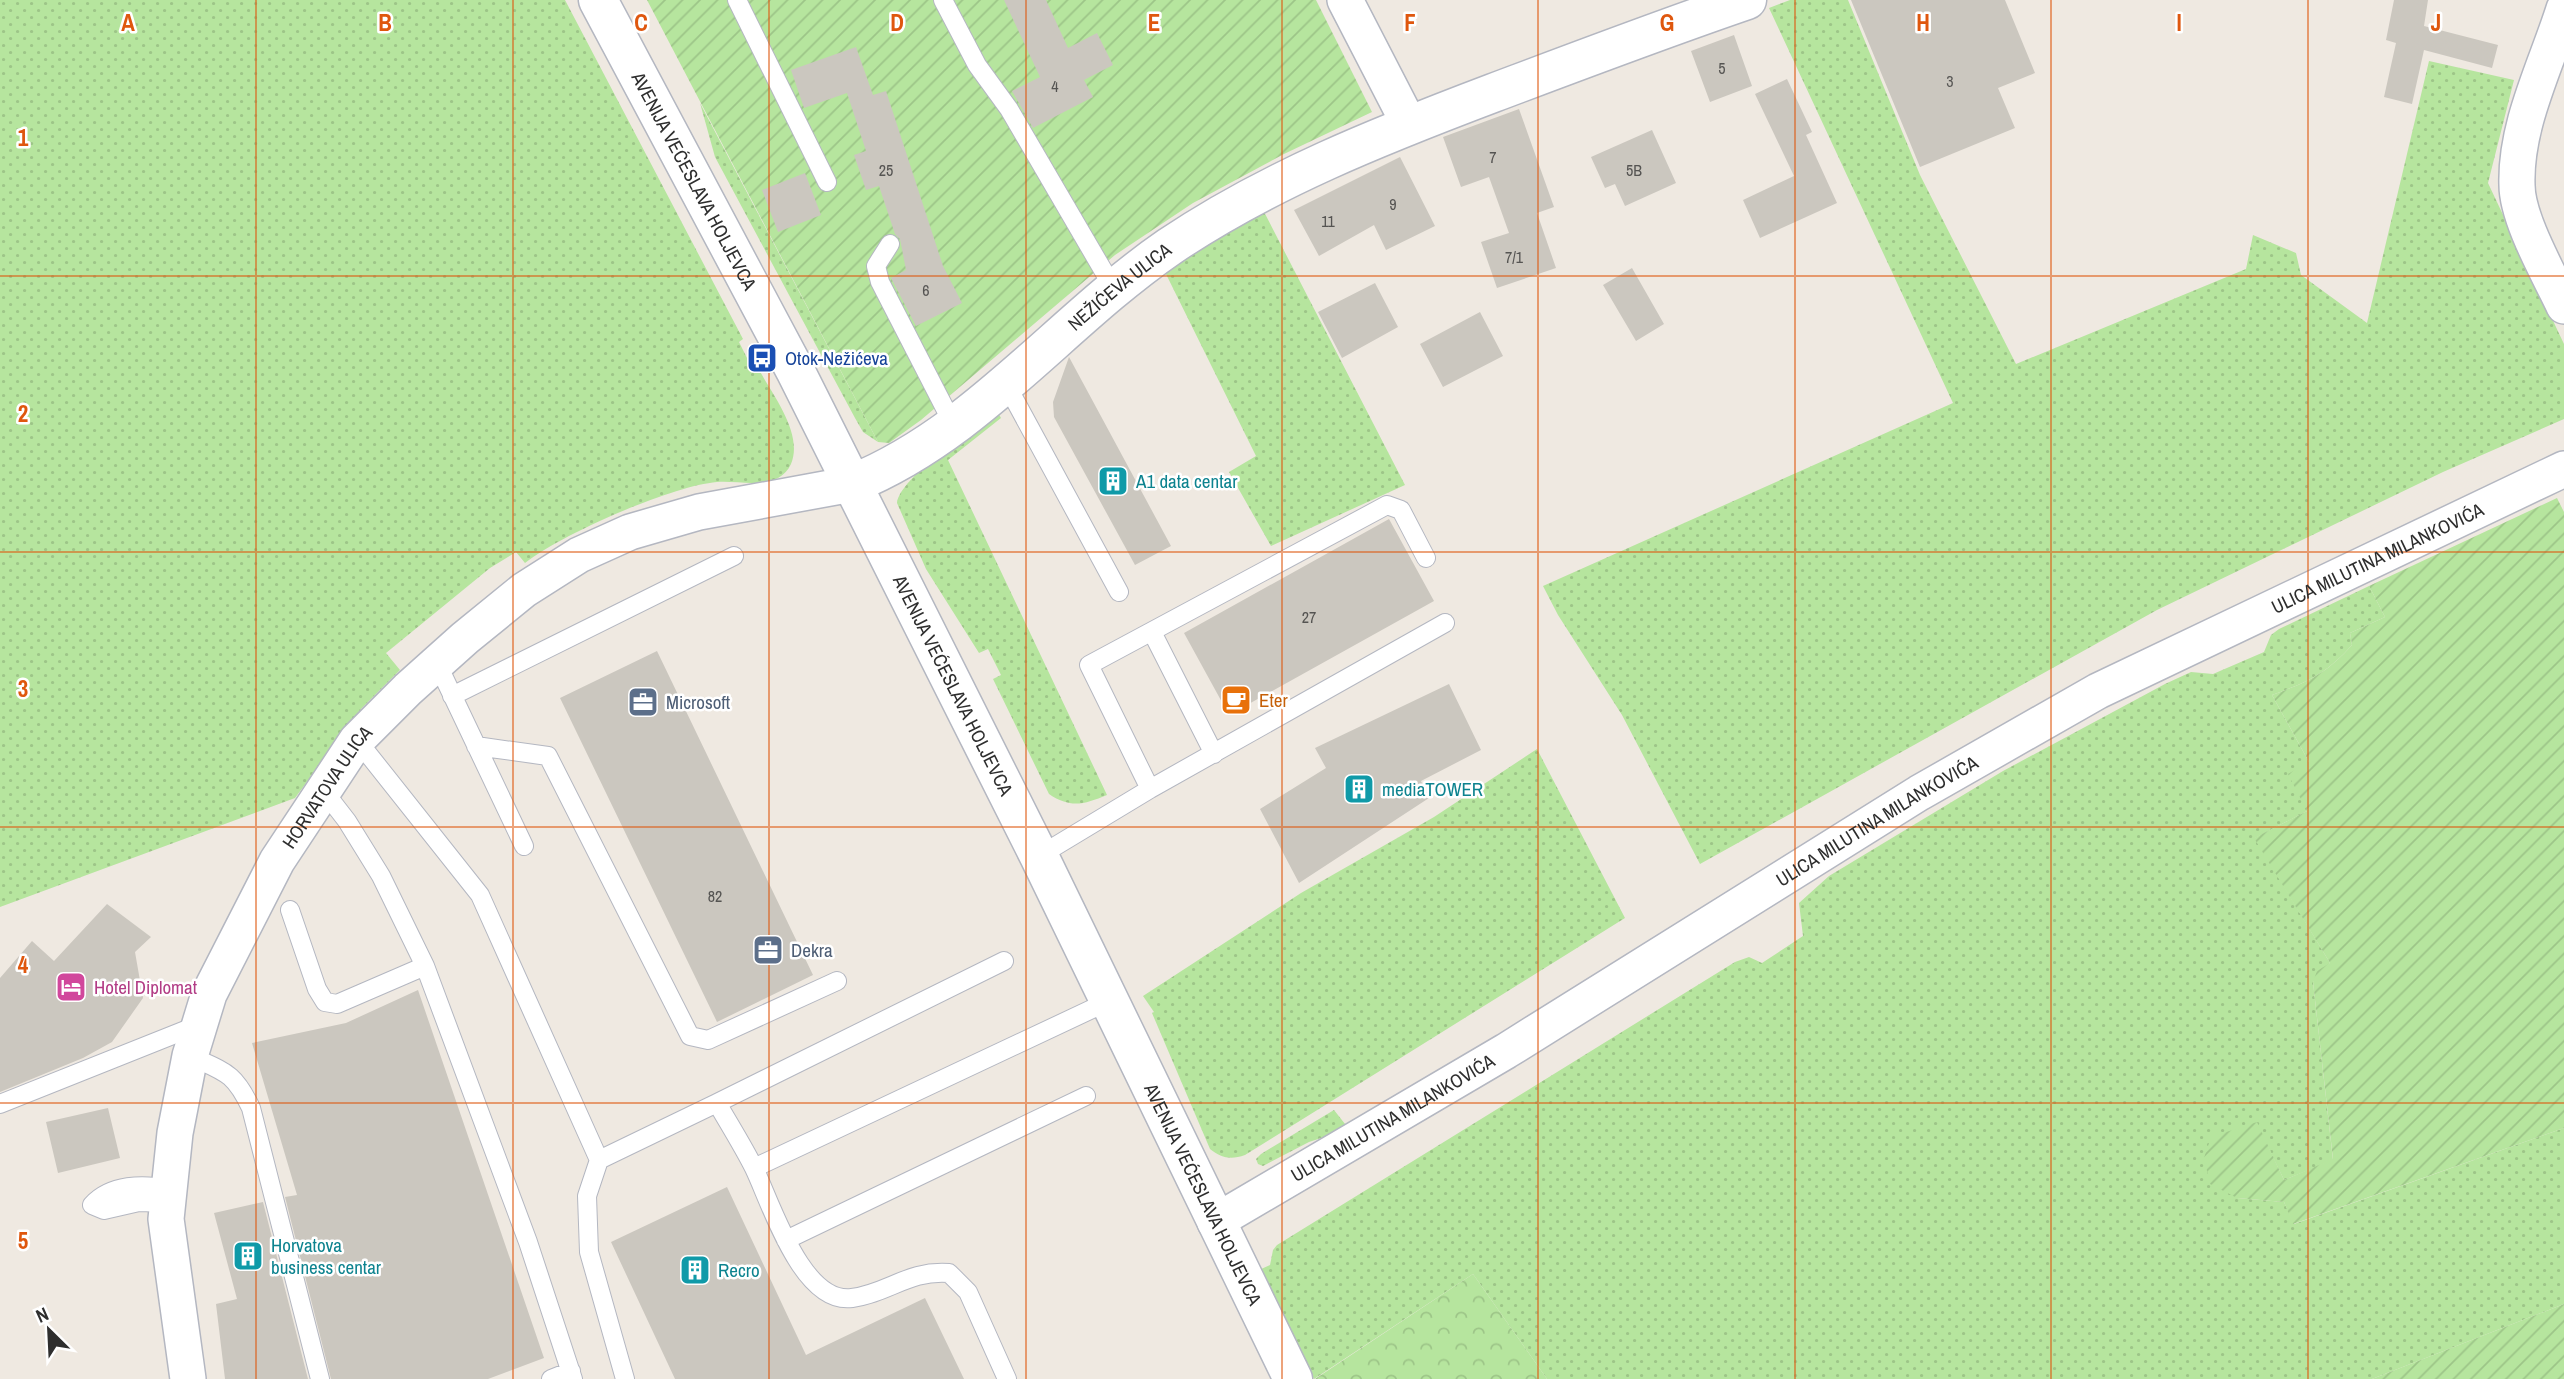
<svg xmlns="http://www.w3.org/2000/svg" width="2564" height="1379" viewBox="0 0 2564 1379" font-family="'Archivo Narrow',sans-serif">
  <defs>
    <pattern id="grass-dots" width="8" height="8" patternUnits="userSpaceOnUse" patternTransform="scale(1.75)"><rect width="8" height="8" fill="#b6e59e"/><path d="M2 2h.1M6 6h.1" fill="none" stroke="#9dc588" stroke-width="1.8" stroke-linecap="round"/></pattern>
    <pattern id="forest-crowns" width="20" height="18" patternUnits="userSpaceOnUse" patternTransform="scale(1.75)"><rect width="20" height="18" fill="#b6e59e"/><path d="M2 6a3 3 0 1 1 6 0M12 15a3 3 0 1 1 6 0" fill="none" stroke="#9dc588"/></pattern>
    <pattern id="garden-furrows" width="10" height="10" patternUnits="userSpaceOnUse" patternTransform="scale(1.75)"><rect width="10" height="10" fill="#b6e59e"/><path d="M-1 1l2-2M0 10L10 0M9 11l2-2" fill="none" stroke="#9dc588"/></pattern>
  </defs>
  <rect width="100%" height="100%" fill="#efe9e1"/>
  <!-- grass -->
  <path fill="url(#grass-dots)" d="M0,0h565l178,339 -4,3 13,26 5,-2c14,27 47,67 34,98 -13,28 -50,16 -74,18 -46,4 -155,52 -192,81l-9,-11 -26,16 -104,85 14,17 -39,39 -66,89 -295,109z
    M1790,0h58l72,175 96,189 230,-95 7,-34 43,18 5,22 66,48 62,-262 85,19 -26,103 76,161v75l-121,53 -286,138 -457,254 -78,-149 -64,-100 -15,-29 410,-183 -184,-395z
    M700,103l178,339 -15,-10 -8,-14 -140,-261z
    M1262,208l143,277 -134,61 -42,-74 27,-16 -93,-188z
    M997,411l4,7 -53,42 159,335c-22,9 -36,14 -58,-1l-56,-115 8,-4 -13,-26 -9,4 -53,-84 -29,-66c3,-26 77,-74 100,-92z
    M2369,586l16,31 -35,16 2,12c-26,29 -44,37 -80,50l37,67 -2,49 -52,27 75,125 -17,19 20,178 -49,20 -28,-58 -19,76 47,4 10,22 270,-96v176l-192,75h-825l-74,-105 -159,105 -55,-109 11,-5 3,-15 4,-5 458,-283 14,-5 13,6 41,-27 -4,-33 30,-27 174,-105 162,-87 26,-12 22,2 51,-22 7,-17 8,-6z
    M1537,749l88,169 -380,237c-14,5 -24,3 -35,-6l-58,-136 2,-1 -11,-16 158,-103 133,-76z
    M1334,1110l15,19 -40,13 -46,24 -5,-2 -2,-5 5,-5z"/>
  <!-- forest -->
  <path fill="url(#forest-crowns)" d="M1473,1274l74,105h-232z"/>
  <!-- garden -->
  <path fill="url(#garden-furrows)" d="M647,0h669l56,112 -88,42 -91,49 -78,52 -194,165 -32,23 -11,-1z
    M2557,498l7,14v616l-271,96 -9,-22 -47,-4 -27,-14 -6,-26 7,-21 46,-15 27,58 49,-21 -20,-177 4,-11 13,-8 -76,-125 53,-27 -19,-37 21,-12 -37,-67c36,-13 54,-21 80,-50l-2,-12 35,-16 -16,-31z
    M2564,1304v75h-192z"/>
  <!-- building -->
  <path fill="#cbc7bf" d="M1004,0h42l22,48 29,-15 16,32 -29,15 9,17 -60,31 -21,-37 28,-14z
    M1851,0h154l30,73 -37,15 17,40 -95,39z
    M2394,0h34l-4,26 74,19 -6,23 -68,-18 -12,54 -28,-7 12,-54 -10,-3z
    M1734,35l18,51 -42,16 -19,-51z
    M856,47l17,48 13,-4 57,175 19,37 -46,23 -25,-48 15,-8 -6,-31 -5,-5 -16,-48 -13,4 -12,-35 12,-4 -19,-58 -43,15 -13,-38z
    M1787,79l25,53 -6,3 31,68 -77,35 -17,-38 51,-24 -39,-82z
    M1519,109l35,98 -17,6 19,55 -59,20 -16,-46 28,-9 -20,-56 -28,10 -18,-50z
    M1652,130l24,53 -51,23 -10,-22 -10,4 -14,-31z
    M1400,157l35,69 -49,24 -12,-25 -55,31 -25,-46z
    M805,173l16,42 -43,17 -16,-42z
    M1632,268l32,56 -28,17 -33,-56z
    M1375,283l23,44 -56,31 -24,-46z
    M1480,312l23,44 -60,31 -23,-43z
    M1069,357l102,189 -36,19 -81,-148 -1,-15z
    M1389,519l45,82 -205,114 -45,-82z
    M657,651l156,324 -96,47 -157,-324z
    M1449,684l32,66 -60,31 8,17 -130,85 -39,-74 66,-41 -11,-20z
    M107,904l44,33 -16,15 8,46 -31,44 -29,16 -83,34v-114l32,-37 22,20z
    M418,990l126,368 -56,21h-157l-46,-182 12,-2 -45,-152 94,-20z
    M108,1108l12,50 -62,15 -12,-51z
    M727,1187l79,168 119,-57 39,81h-289l-64,-137z
    M263,1202l45,177h-83l-9,-75 21,-5 -23,-86z"/>
  <g fill="none" stroke-linecap="round" stroke-linejoin="round">
    <!-- service casing -->
    <g stroke="#b4b7c1" stroke-width="20">
      <path id="service" d="M737,0l90,182
        M943,0l34,65 32,44 105,180
        M890,244l-14,22 4,16 74,144
        M1005,382l114,210
        M1152,632l62,122
        M437,663l87,183
        M452,696l282,-140
        M357,740l123,155 119,265 -12,36 2,56 36,127
        M476,746l72,10 142,280 18,4 129,-59
        M1150,789l-61,-124 298,-160 14,5 25,48
        M323,790l24,31 34,55 44,90 103,276 45,137
        M1039,856l111,-67 295,-166
        M290,910l27,79 8,13 12,2 88,-38
        M190,1056c35,16 44,16 61,52l69,271
        M717,1103l287,-142
        M0,1104l198,-79
        M599,1160l118,-57c12,21 26,43 37,65 17,35 48,137 98,130 37,-5 56,-28 97,-25l19,19 39,87
        M754,1168l355,-167
        M168,1203l-29,-1 -35,8 -12,-5c19,-21 51,-21 77,-16
        M786,1240l300,-144
        M551,1379l20,-8"/>
    </g>
    <!-- minor casing -->
    <g stroke="#b4b7c1" stroke-width="38">
      <g id="minor">
        <path d="M1345,0l64,124"/>
        <path d="M2564,9c-18,57 -49,116 -47,176 0,34 32,89 47,121"/>
        <path id="s1" d="M1215,1222l291,-171 413,-258 179,-102 466,-222"/>
        <path id="s2" d="M188,1379l-22,-160 9,-86 15,-77 19,-62 68,-133 80,-121 51,-51 57,-51 59,-48 55,-35 51,-23 69,-20 153,-28"/>
      </g>
    </g>
    <!-- tertiary casing -->
    <g stroke="#b4b7c1" stroke-width="41">
      <g id="tertiary">
        <path id="s3" d="M598,0l197,370 244,486 254,523"/>
        <path id="s4" d="M852,484c124,-50 208,-162 317,-237 99,-67 213,-112 324,-154 85,-32 169,-64 254,-93"/>
      </g>
    </g>
    <!-- service -->
    <use href="#service" stroke="#fff" stroke-width="18"/>
    <!-- minor -->
    <use href="#minor" stroke="#fff" stroke-width="35"/>
    <!-- tertiary -->
    <use href="#tertiary" stroke="#fff" stroke-width="38"/>
  </g>
  <!-- grid -->
  <path fill="none" stroke="#df570e" stroke-width="2" stroke-opacity="0.55" d="M256,0v1379M513,0v1379M769,0v1379M1026,0v1379M1282,0v1379M1538,0v1379M1795,0v1379M2051,0v1379M2308,0v1379M0,276h2564M0,552h2564M0,827h2564M0,1103h2564"/>
  <!-- icons -->
  <defs>
    <g id="bus-square" transform="scale(1.575)"><rect x="-9" y="-9" width="18" height="18" rx="4" fill="#1a4fb4" stroke="#fff"/><path d="M-5-6H5V4H4V6H2V4H-2V6H-4V4H-5ZM-3.5-4V0h7V-4ZM-3.5 1.2v1.5H-2V1.2ZM2 1.2v1.5H3.5V1.2Z" fill="#fff"/></g>
    <g id="building-square" transform="scale(1.575)"><rect x="-9" y="-9" width="18" height="18" rx="4" fill="#0f9aa8" stroke="#fff"/><path d="M-4-6H4V6H1V3H-1V6H-4ZM-2.5-4.3h1.7v1.8h-1.7ZM.8-4.3h1.7v1.8H.8ZM-2.5-1h1.7V.8h-1.7ZM.8-1h1.7V.8H.8Z" fill="#fff"/></g>
    <g id="cafe-square" transform="scale(1.575)"><rect x="-9" y="-9" width="18" height="18" rx="4" fill="#e8710a" stroke="#fff"/><path d="M-5.5-4.5H6V0H3Q3 3.5 0 3.5H-2.5Q-5.5 3.5-5.5 0ZM3-3.2v2h1.7v-2ZM-6 4.5H4V6H-6Z" fill="#fff"/></g>
    <g id="office-square" transform="scale(1.575)"><rect x="-9" y="-9" width="18" height="18" rx="4" fill="#5c6f8a" stroke="#fff"/><path d="M-6-3h4V-5.5h4V-3h4V5H-6ZM-1-4.5V-3h2v-1.5ZM-6 0V1H6V0Z" fill="#fff"/></g>
    <g id="hotel-square" transform="scale(1.575)"><rect x="-9" y="-9" width="18" height="18" rx="4" fill="#d1479c" stroke="#fff"/><path d="M-6-4.5h1.5V1H6V5H4.5V3h-9V5H-6ZM-4 0a1.8 1.8 0 1 1 3.6 0ZM.5 0V-2.5h3Q6-2.5 6 0Z" fill="#fff"/></g>
  </defs>
  <g fill-rule="evenodd">
    <use href="#bus-square" x="762" y="358"/>
    <use href="#building-square" x="1113" y="481"/>
    <use href="#cafe-square" x="1236" y="700"/>
    <use href="#office-square" x="643" y="702"/>
    <use href="#building-square" x="1359" y="789"/>
    <use href="#office-square" x="768" y="950"/>
    <use href="#hotel-square" x="71" y="987"/>
    <use href="#building-square" x="248" y="1256"/>
    <use href="#building-square" x="695" y="1270"/>
  </g>
  <g text-anchor="middle" stroke-width="5" stroke-linejoin="round" paint-order="stroke">
    <!-- number labels -->
    <g font-size="16" fill="#555452">
      <text x="1722" y="74">5</text>
      <text x="1950" y="87">3</text>
      <text x="1055" y="92">4</text>
      <text x="1493" y="163">7</text>
      <text x="886" y="176">25</text>
      <text x="1634" y="176">5B</text>
      <text x="1393" y="210">9</text>
      <text x="1328" y="227">11</text>
      <text x="1514" y="263">7/1</text>
      <text x="926" y="296">6</text>
      <text x="1309" y="623">27</text>
      <text x="715" y="902">82</text>
    </g>
    <!-- street labels -->
    <g font-size="19" fill="#2e2e2e" stroke="#fff">
      <text dy="7" stroke="none"><textPath href="#s3" startOffset="205">AVENIJA VEĆESLAVA HOLJEVCA</textPath></text>
      <text dy="7" stroke="none"><textPath href="#s4" startOffset="334">NEŽIĆEVA ULICA</textPath></text>
      <text dy="7" stroke="none"><textPath href="#s1" startOffset="1340">ULICA MILUTINA MILANKOVIĆA</textPath></text>
      <text dy="7" stroke="none"><textPath href="#s3" startOffset="772">AVENIJA VEĆESLAVA HOLJEVCA</textPath></text>
      <text dy="7" stroke="none"><textPath href="#s2" startOffset="630">HORVATOVA ULICA</textPath></text>
      <text dy="7" stroke="none"><textPath href="#s1" startOffset="774">ULICA MILUTINA MILANKOVIĆA</textPath></text>
      <text dy="7" stroke="none"><textPath href="#s1" startOffset="206">ULICA MILUTINA MILANKOVIĆA</textPath></text>
      <text dy="7" stroke="none"><textPath href="#s3" startOffset="1339">AVENIJA VEĆESLAVA HOLJEVCA</textPath></text>
    </g>
    <!-- transit labels -->
    <g font-size="19" fill="#164399" stroke="#fff" text-anchor="start">
      <text x="785" y="365">Otok-Nežićeva</text>
    </g>
    <!-- culture labels -->
    <g font-size="19" fill="#0d838f" stroke="#fff" text-anchor="start">
      <text x="1136" y="488">A1 data centar</text>
      <text x="1382" y="796">mediaTOWER</text>
      <text x="271" y="1252">Horvatova<tspan x="271" dy="22">business centar</tspan></text>
      <text x="718" y="1277">Recro</text>
    </g>
    <!-- food labels -->
    <g font-size="19" fill="#c56008" stroke="#fff" text-anchor="start">
      <text x="1259" y="707">Eter</text>
    </g>
    <!-- service labels -->
    <g font-size="19" fill="#4e5e75" stroke="#fff" text-anchor="start">
      <text x="666" y="709">Microsoft</text>
      <text x="791" y="957">Dekra</text>
    </g>
    <!-- hotel labels -->
    <g font-size="19" fill="#b23c85" stroke="#fff" text-anchor="start">
      <text x="94" y="994">Hotel Diplomat</text>
    </g>
  </g>
  <g font-size="23" text-anchor="middle" font-weight="bold" fill="#df570e" stroke="#fff" stroke-width="5" stroke-linejoin="round" paint-order="stroke">
    <text x="128" y="31">A</text>
    <text x="385" y="31">B</text>
    <text x="641" y="31">C</text>
    <text x="897" y="31">D</text>
    <text x="1154" y="31">E</text>
    <text x="1410" y="31">F</text>
    <text x="1667" y="31">G</text>
    <text x="1923" y="31">H</text>
    <text x="2179" y="31">I</text>
    <text x="2436" y="31">J</text>
    <text x="23" y="146">1</text>
    <text x="23" y="422">2</text>
    <text x="23" y="697">3</text>
    <text x="23" y="973">4</text>
    <text x="23" y="1249">5</text>
  </g>
  <!-- north arrow -->
  <g transform="translate(49 1330) rotate(336)" stroke="#ffffff" stroke-width="5" paint-order="stroke">
  <path d="M0-5L12 26L0 18L-12 26Z" fill="#2e2e2e"/>
  <text y="-10" font-size="19" font-weight="bold" text-anchor="middle" fill="#2e2e2e">N</text>
  </g>
</svg>
